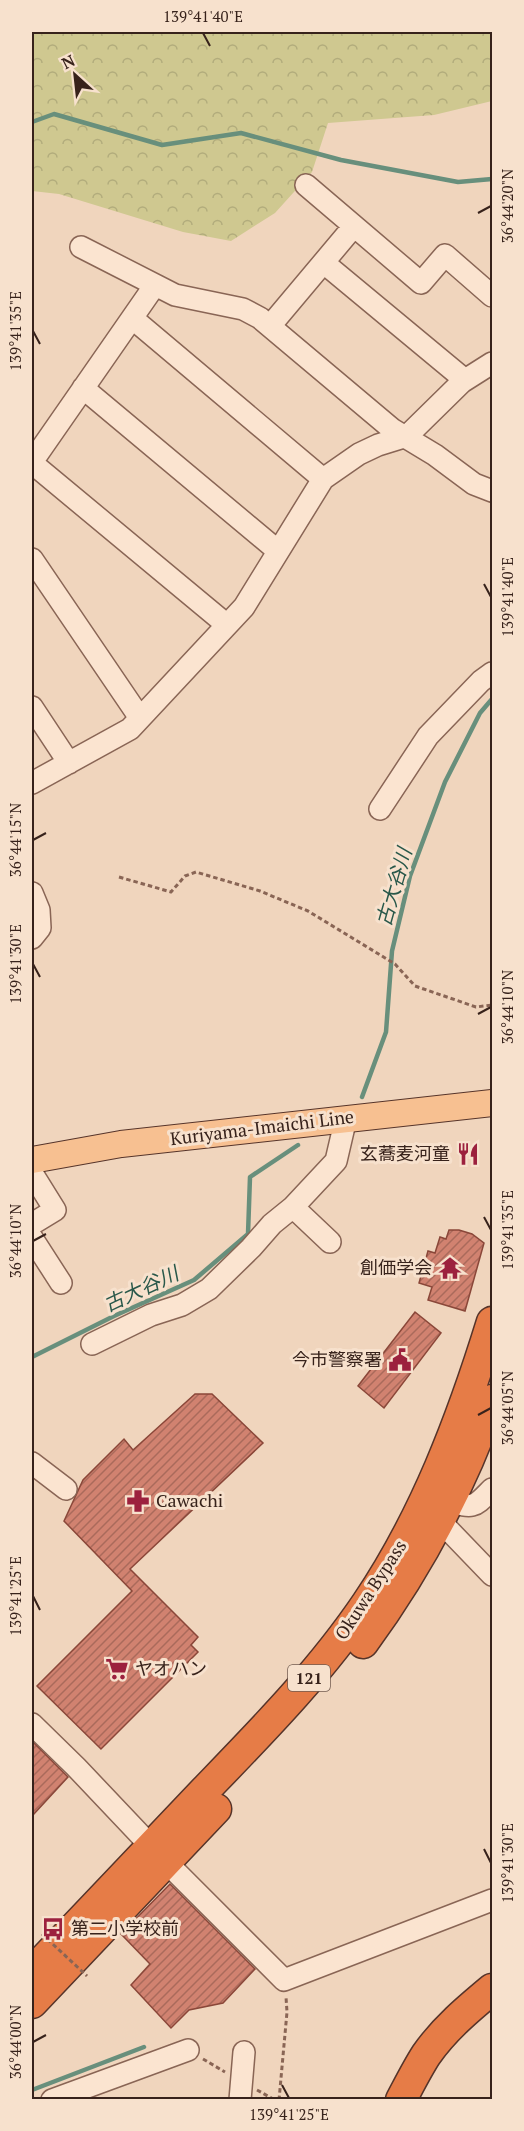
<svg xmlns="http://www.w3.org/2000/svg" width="524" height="2131" viewBox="0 0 524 2131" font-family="'PT Serif','Noto Sans JP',serif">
  <defs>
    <pattern id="forest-crowns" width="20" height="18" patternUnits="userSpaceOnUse" patternTransform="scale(1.5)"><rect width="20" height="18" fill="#cfc890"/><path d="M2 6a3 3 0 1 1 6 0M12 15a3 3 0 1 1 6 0" fill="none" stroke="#b2ac7c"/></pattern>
    <pattern id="building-hatch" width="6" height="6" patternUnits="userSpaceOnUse" patternTransform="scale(1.5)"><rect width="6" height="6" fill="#d18270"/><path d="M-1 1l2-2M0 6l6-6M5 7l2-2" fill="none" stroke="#aa6a5b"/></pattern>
  </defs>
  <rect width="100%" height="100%" fill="#f0d5bd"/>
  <!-- forest -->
  <path fill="url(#forest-crowns)" d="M32,32h460v69l-58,14 -106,8 -16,49 -37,41 -44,28 -48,-9 -124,-38 -27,-3z"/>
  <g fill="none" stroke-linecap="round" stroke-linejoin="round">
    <!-- stream -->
    <path stroke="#688f7c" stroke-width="4.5" d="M32,122l22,-8 108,31 79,-12 100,27 117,22 34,-3
      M362,1097l24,-65 6,-81 18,-75 35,-94 35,-69 12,-14
      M32,1357l82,-41 80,-36 54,-46 2,-57 48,-32
      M32,2090l112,-43"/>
  </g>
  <!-- building -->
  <path fill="url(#building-hatch)" stroke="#8a4739" stroke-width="1.5" d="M449,1230h10l13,4 12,9 -19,68 -37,-11 4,-13 -13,-4 9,-32 7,2 5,-16 6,2z
    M415,1312l26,21 -57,75 -26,-22z
    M195,1394h17l51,49 -133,126 68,68 -7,8 7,7 -97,97 -64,-63 95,-95 -68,-70 19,-41 41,-41 9,11z
    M32,1741l36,36 -36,39z
    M170,1884l85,85 -32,34 -34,7 -18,18 -40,-43 19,-21 -29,-30z"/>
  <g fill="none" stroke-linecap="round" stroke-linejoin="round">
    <!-- minor casing -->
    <g stroke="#896555" stroke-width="24">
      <path id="minor" d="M306,185l115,98 24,-28 47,41
        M81,247l94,48 68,14 17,9 132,111 43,26 39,29 18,7
        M324,263l141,117
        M132,318l191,161
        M270,326l84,-100
        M83,388l195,163
        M32,462l123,-177
        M32,463l195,162
        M32,559l108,159
        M32,707l37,56
        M32,783l98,-54 114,-122 79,-128 36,-25 19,-9 29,-9 55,-54 30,-19
        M380,809l48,-73 53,-55 11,-8
        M32,893l7,17 1,18 -8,10
        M32,1173l23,37 -23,14
        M293,1207l37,35
        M32,1238l29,45
        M92,1344l59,-29 31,-10 27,-16 42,-41 21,-24 21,-17 43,-46 10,-43
        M32,1463l34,26
        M449,1501c26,8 25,6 43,-12
        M440,1521l52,54
        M32,1724l44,43 90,95 118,118 208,-80
        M52,2100l136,-50
        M240,2100l4,-48"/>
    </g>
    <!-- major casing -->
    <g stroke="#56342a" stroke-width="28">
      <path id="major" d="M32,1160l89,-16 371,-41"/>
    </g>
    <!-- highway casing -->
    <g stroke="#56342a" stroke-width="33">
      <path id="highway" d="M363,1643c55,-75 98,-156 129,-243
        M32,1972c58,-61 117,-123 175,-184 57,-59 114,-117 160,-185 58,-86 95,-184 125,-281
        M32,2003l184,-194
        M401,2100c8,-15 16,-31 25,-45 18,-26 42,-46 66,-66"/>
    </g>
    <!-- path -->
    <path stroke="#896555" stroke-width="3" stroke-dasharray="4.5 3" stroke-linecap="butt" d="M119,877l52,15 14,-16 11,-4 64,19 48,20 87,53 20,22 61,21 16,-2
      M203,2059l22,13
      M257,2090l18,10
      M279,2100l8,-88 -1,-15"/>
    <!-- minor -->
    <use href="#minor" stroke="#fbe4d0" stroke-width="21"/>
    <!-- major -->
    <use href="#major" stroke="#f7c091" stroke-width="26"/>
    <!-- highway -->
    <use href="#highway" stroke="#e67c47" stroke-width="30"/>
    <!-- path-bridge -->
    <path stroke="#896555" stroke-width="3" stroke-dasharray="4.5 3" stroke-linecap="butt" d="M42,1934l45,42"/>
  </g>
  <!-- ticks -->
  <path fill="none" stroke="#37221b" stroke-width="2" d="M203,33l7,13M478,213l13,-7M33,331l7,13M484,584l7,13M33,840l13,-7M33,964l7,13M478,1014l13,-7M484,1217l7,13M33,1241l13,-7M478,1415l13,-7M33,1596l7,14M484,1849l7,14M33,2042l13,-7M282,2085l7,13"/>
  <!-- icons -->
  <defs>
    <g id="restaurant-bare" transform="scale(1.8)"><path d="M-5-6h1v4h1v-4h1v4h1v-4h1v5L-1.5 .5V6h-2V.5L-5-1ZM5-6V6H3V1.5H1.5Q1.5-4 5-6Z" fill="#9c213e" stroke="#f7e1cd" stroke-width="2.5" paint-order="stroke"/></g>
    <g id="temple-bare" transform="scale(1.8)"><path d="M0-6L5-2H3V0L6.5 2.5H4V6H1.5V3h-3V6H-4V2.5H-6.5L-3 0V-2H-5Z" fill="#9c213e" stroke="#f7e1cd" stroke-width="2.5" paint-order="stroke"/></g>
    <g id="civic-bare" transform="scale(1.8)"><path d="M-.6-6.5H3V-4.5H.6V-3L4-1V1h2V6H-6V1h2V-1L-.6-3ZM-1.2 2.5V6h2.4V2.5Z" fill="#9c213e" stroke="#f7e1cd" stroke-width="2.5" paint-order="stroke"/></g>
    <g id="pharmacy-bare" transform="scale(1.8)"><path d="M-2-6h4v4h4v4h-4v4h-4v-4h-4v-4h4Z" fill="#9c213e" stroke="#f7e1cd" stroke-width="2.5" paint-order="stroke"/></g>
    <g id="supermarket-bare" transform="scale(1.8)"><path d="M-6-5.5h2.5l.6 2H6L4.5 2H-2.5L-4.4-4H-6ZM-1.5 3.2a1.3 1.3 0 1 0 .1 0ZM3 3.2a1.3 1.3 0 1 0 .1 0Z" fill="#9c213e" stroke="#f7e1cd" stroke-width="2.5" paint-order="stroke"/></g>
    <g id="bus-bare" transform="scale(1.8)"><path d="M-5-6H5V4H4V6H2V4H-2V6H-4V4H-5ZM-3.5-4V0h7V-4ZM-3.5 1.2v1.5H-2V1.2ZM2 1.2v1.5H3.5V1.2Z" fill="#9c213e" stroke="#f7e1cd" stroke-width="2.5" paint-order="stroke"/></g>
  </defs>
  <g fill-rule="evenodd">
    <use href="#restaurant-bare" x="468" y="1154"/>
    <use href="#temple-bare" x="450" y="1268"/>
    <use href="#civic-bare" x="400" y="1360"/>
    <use href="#pharmacy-bare" x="138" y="1501"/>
    <use href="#supermarket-bare" x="117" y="1669"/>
    <use href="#bus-bare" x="53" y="1929"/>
  </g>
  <g text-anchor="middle" stroke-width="6" stroke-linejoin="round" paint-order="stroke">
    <!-- shield labels -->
    <rect fill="#f7e1cd" stroke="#715b50" stroke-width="1.5" x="288" y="1665" width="42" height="26" rx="4.5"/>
    <g font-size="16" font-weight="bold" fill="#37221b">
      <text x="309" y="1684">121</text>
    </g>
    <!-- street labels -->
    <g font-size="18" fill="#37221b" stroke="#f7e1cd">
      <text transform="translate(262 1128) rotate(-7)" y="6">Kuriyama-Imaichi Line</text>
      <text transform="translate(371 1590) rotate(-57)" y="6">Okuwa Bypass</text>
    </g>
    <!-- poi labels -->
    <g font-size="18" fill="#37221b" stroke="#f7e1cd" text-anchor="end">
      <text x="450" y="1160">玄蕎麦河童</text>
      <text x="432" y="1274">創価学会</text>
      <text x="382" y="1366">今市警察署</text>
      <text x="156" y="1507" text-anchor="start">Cawachi</text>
      <text x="135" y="1675" text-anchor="start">ヤオハン</text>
      <text x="71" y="1935" text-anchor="start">第二小学校前</text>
    </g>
    <!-- water labels -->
    <g font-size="20" font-style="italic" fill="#29584a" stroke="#f7e1cd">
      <text transform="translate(394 887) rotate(-74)" y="7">古大谷川</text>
      <text transform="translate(141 1289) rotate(-25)" y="7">古大谷川</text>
    </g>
  </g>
  <!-- border -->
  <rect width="524" height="2131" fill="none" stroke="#f7e1cd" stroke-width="66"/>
  <!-- north arrow -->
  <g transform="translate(75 75) rotate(333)" stroke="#f7e1cd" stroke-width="4.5" paint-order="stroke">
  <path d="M0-4.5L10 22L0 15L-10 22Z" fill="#37221b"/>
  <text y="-9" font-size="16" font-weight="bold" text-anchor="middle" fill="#37221b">N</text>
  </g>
  <rect x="33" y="33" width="458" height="2065" fill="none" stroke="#37221b" stroke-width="2"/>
  <g font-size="15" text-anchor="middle" fill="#37221b">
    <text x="203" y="22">139°41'40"E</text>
    <text transform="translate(508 206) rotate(-90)" y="5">36°44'20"N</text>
    <text transform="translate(16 331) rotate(-90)" y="5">139°41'35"E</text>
    <text transform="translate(508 597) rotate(-90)" y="5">139°41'40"E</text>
    <text transform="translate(16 840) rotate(-90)" y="5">36°44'15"N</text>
    <text transform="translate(16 964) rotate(-90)" y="5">139°41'30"E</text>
    <text transform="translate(508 1007) rotate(-90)" y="5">36°44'10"N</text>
    <text transform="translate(508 1230) rotate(-90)" y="5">139°41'35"E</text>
    <text transform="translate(16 1241) rotate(-90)" y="5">36°44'10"N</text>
    <text transform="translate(508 1408) rotate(-90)" y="5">36°44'05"N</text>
    <text transform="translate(16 1596) rotate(-90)" y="5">139°41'25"E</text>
    <text transform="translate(508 1863) rotate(-90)" y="5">139°41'30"E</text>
    <text transform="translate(16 2042) rotate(-90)" y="5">36°44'00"N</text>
    <text x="289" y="2120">139°41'25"E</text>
  </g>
</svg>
